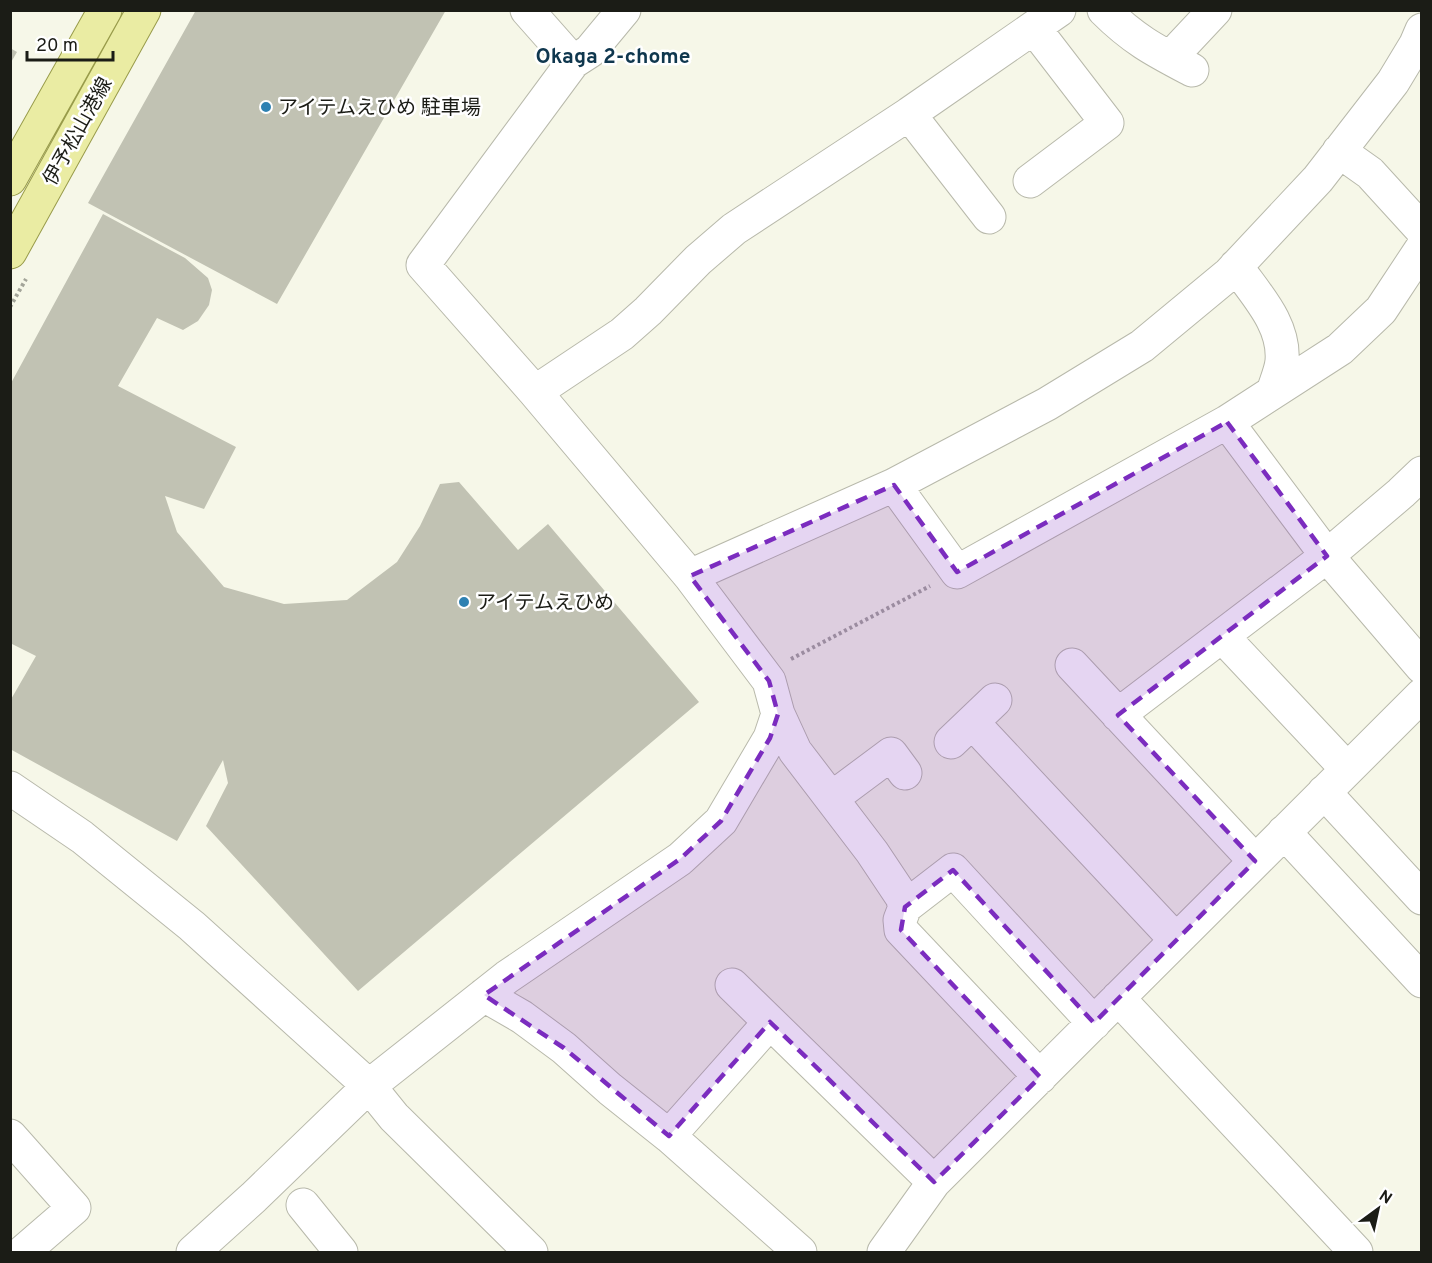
<svg xmlns="http://www.w3.org/2000/svg" width="1432" height="1263" viewBox="0 0 1432 1263" font-family="Overpass,'Noto Sans JP',sans-serif">
  <rect width="100%" height="100%" fill="#f6f7e8"/>
  <!-- building -->
  <path fill="#c1c2b3" d="M196,10h250l-169,294 -189,-101z
    M10,48l7,4 -7,12z
    M103,214l82,44 23,20 4,12 -3,15 -11,16 -15,9 -26,-12 -39,68 118,61 -32,62 -39,-13 12,36 47,55 60,17 63,-4 50,-38 23,-36 20,-42 19,-2 59,68 30,-26 151,178 -341,289 -152,-165 22,-43 -5,-23 -46,81 -167,-92v-48l26,-45 -26,-13v-258z"/>
  <g fill="none" stroke-linecap="round" stroke-linejoin="round">
    <!-- minor casing -->
    <g stroke="#b8b9ab" stroke-width="35">
      <path id="minor" d="M1104,10c30,30 52,41 88,60
        M1170,58l45,-48
        M573,62l17,-11 34,-41
        M909,114l80,103
        M1339,151l31,22 52,57
        M1030,181l77,-58 -73,-95
        M1422,248l-41,62 -41,39 -113,73 100,134 95,111
        M1236,266c20,29 49,58 46,95 -1,10 -6,21 -9,31
        M535,392l87,-58 26,-23 50,-51 36,-31 175,-115 150,-104
        M894,485l63,87 270,-150
        M690,576l204,-91 153,-81 95,-58 87,-72 89,-95 75,-97 23,-38 6,-14
        M1222,636l125,133
        M1072,665l183,196
        M778,714l17,37 77,101 30,45 3,10 -5,13 1,10 139,147
        M1118,715l209,-159 74,-63 21,-20
        M972,722l204,218
        M951,742l44,-42
        M10,788l72,49 110,89 177,160 25,31 137,135
        M1324,792l98,106
        M832,798l59,-44 14,19
        M1284,832l138,149
        M905,907l48,-37 141,153
        M732,985l202,197
        M484,995l38,22 42,31 46,41 59,47 131,116
        M1118,998l238,254
        M10,1136l64,72 -51,44
        M669,1136l101,-114
        M303,1205l38,47
        M193,1252l61,-55 115,-111 138,-109 173,-118 41,-38 49,-83 8,-24 -9,-33 -79,-105 -155,-184 -112,-127 150,-203 -46,-52
        M884,1252l50,-70 488,-487"/>
    </g>
    <!-- major casing -->
    <g stroke="#989b4a" stroke-width="35">
      <path id="major" d="M10,179l95,-169
        M10,252l134,-242"/>
    </g>
    <!-- path -->
    <path stroke="#a3a499" stroke-width="4" stroke-dasharray="3 3" stroke-linecap="butt" d="M10,307l16,-28
      M791,659l139,-73"/>
    <!-- minor -->
    <use href="#minor" stroke="#fff" stroke-width="33"/>
    <!-- major -->
    <use href="#major" stroke="#eaeca3" stroke-width="33"/>
  </g>
  <!-- marked area -->
  <path fill="#7b2cbf" fill-opacity="0.2" stroke="#7b2cbf" stroke-width="4.5" stroke-dasharray="12 8" stroke-linejoin="round" d="M1227,422l100,134 -209,159 137,146 -161,162 -141,-153 -48,37 -4,23 139,147 -106,105 -164,-160 -101,114 -105,-88 -80,-53 196,-136 41,-38 49,-83 8,-24 -9,-33 -79,-105 204,-91 63,87z"/>
  <!-- markers -->
  <g fill="#2e81b2" stroke="#fff" stroke-width="2">
    <circle cx="266" cy="107" r="6"/>
    <circle cx="464" cy="602" r="6"/>
  </g>
  <g text-anchor="middle" stroke-width="5" stroke-linejoin="round" paint-order="stroke">
    <!-- poi labels -->
    <g font-size="20" fill="#1b1c16" stroke="#fff" text-anchor="start">
      <text x="278" y="114">アイテムえひめ 駐車場</text>
      <text x="476" y="609">アイテムえひめ</text>
    </g>
    <!-- street labels -->
    <g font-size="20" fill="#1b1c16" stroke="#fff">
      <text transform="translate(77 131) rotate(-61)" y="7">伊予松山港線</text>
    </g>
    <!-- neighbourhood labels -->
    <g font-size="21" font-weight="bold" fill="#0f374e" stroke="#fff">
      <text x="613" y="63">Okaga 2-chome</text>
    </g>
  </g>
  <!-- border -->
  <rect width="1432" height="1263" fill="none" stroke="#1b1c16" stroke-width="24"/>
  <!-- north arrow -->
  <g transform="translate(1378 1209) rotate(33)" stroke="#ffffff" stroke-width="4.5" paint-order="stroke">
  <path d="M0-4.5L10 22L0 15L-10 22Z" fill="#1b1c16"/>
  <text y="-9" font-size="16" font-weight="bold" text-anchor="middle" fill="#1b1c16">N</text>
  </g>
  <!-- scale -->
  <path d="M27 51v9h86v-9" fill="none" stroke="#1b1c16" stroke-width="3"/>
  <text x="36" y="51" font-size="18" fill="#1b1c16" stroke="#ffffff" stroke-width="4.5" paint-order="stroke">20 m</text>
</svg>
